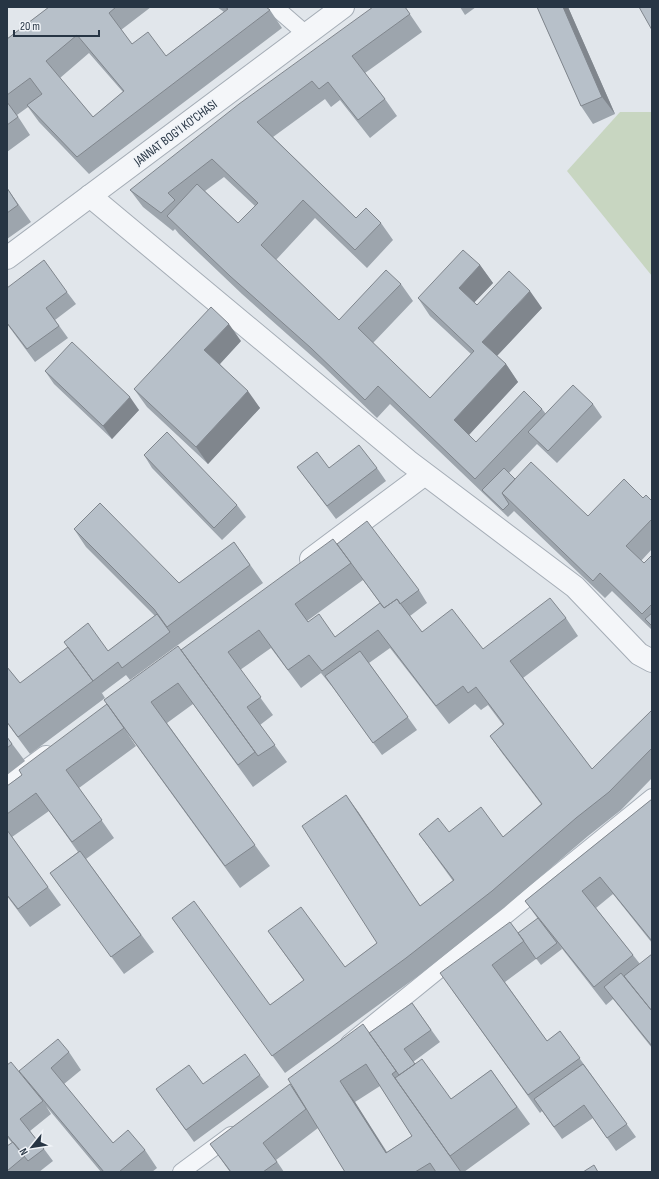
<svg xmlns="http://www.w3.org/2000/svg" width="659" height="1179" viewBox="0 0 659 1179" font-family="'Sofia Sans Condensed',sans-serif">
  <rect width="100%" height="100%" fill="#e1e6eb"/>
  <!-- green -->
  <path fill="#c8d6c1" d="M620,112h32v164l-85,-105z"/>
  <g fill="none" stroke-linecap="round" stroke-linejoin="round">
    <!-- service casing -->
    <g stroke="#a5adb6" stroke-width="18">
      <path id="service" d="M275,7l31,27
        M349,1043l303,-246
        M181,1172l50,-37"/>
    </g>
    <!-- minor casing -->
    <g stroke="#a5adb6" stroke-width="24">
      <path id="minor" d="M90,196l318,265 167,126 64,67 13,7
        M311,559l114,-85
        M7,786l39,-29"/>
    </g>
    <!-- tertiary casing -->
    <g stroke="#a5adb6" stroke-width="24">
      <path id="tertiary" d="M7,258l336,-251"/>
    </g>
    <!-- service -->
    <use href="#service" stroke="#f4f6f9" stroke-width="16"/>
    <!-- minor -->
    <use href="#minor" stroke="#f4f6f9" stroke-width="22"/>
    <!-- tertiary -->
    <use href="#tertiary" stroke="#f4f6f9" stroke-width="22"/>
  </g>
  <!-- wall -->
  <path fill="#9da5ad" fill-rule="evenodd" d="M49,7h102l-30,23 11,14 34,12 58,-44 -7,-5h49l4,3 12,18 -193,146 -50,-52 -11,-15 -11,8 13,20 -23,17v-113zM89,53l34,39 -30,25 -33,-39z
    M405,7l17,25 -57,41 20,26 12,17 -27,22 -30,-38 -9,7 -6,-8 -52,38 83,81 25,5 12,17 -26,28 -52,-50 -39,42 63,60 62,-36 12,17 -40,42 57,55 41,-44 -41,-38 -12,-18 62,-33 13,18 -19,19 3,3 65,3 -45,48 9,8 12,18 -49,53 7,7 66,-33 4,5 47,-10 9,13 -45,46 -20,-19 -28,29 6,6 73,37 55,-18 9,3v48l-11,12 3,2 8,-8v75l-40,-39 -7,7 -91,-87 -6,6 -118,-113 -13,14 -54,-52 -81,-72 -63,-60 -4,-5 -2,2 -30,-24 -13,-17zM224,177l31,29 -17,17 -33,-32z
    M460,7h16l-11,8z
    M537,7h31l47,107 -22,10 -12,-18z
    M7,188l24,34 -24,17z
    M7,288l60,4 9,12 -21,16 13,18 -33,24 -28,-38z
    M241,341l-21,23 40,44 -52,56 -61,-57 -13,-18z
    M45,371l94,39 -27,29 -58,-55z
    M144,455l93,50 9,12 -24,23 -70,-72z
    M297,467l80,1 9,13 -50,38z
    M74,529l105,54 55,-41 29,41 -133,97 -4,-5 -24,18 -2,-3 5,8 -75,56 -23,-31v-56l13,16 88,-32 47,-35 -69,-69z
    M337,544l82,46 8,13 -17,13 12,16 61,17 83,-31 12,18 -55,42 69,91 60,-59v68l-31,32 -33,26 -84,72 -86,68 -133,97 -113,-155 98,87 34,-24 -36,-50 77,36 32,-24 -31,-148 74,111 33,-25 -34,-47 30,-2 54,5 38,-33 -39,-51 -12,-17 13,-11 -15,-20 -7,5 -6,-6 -26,20 -59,-76 -21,15 48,67 -35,25 -48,-66 -13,-16 -20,15 -30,-40 -31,22 33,45 -13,10 27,37 -34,25 -60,-83 -26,19 103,143 -30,22 -114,-157 10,15 -57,42 35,50 -28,21 68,93 -30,22 -74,-101 28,-21 -29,-41 -37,26 49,68 -31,22 -23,-31v-110l15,-11 159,-125zM363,580l17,23 -45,34 -27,-15 -1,-1z
    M7,737l18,24 -18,14z
    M652,799v144l-39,-49 -17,14 37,47 7,9 12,-10v94l-39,-49 -7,6 -46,-59 2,3 -21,16 -9,-12 4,6 -31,23 42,59 13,-10 76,106 -20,14 -23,-33 -31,21 -20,-28 -2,2 -88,-123 66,-57 20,-14 -13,-18z
    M412,1003l28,39 -27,20 2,2 36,35 40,-29 39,54 -66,48h-119l-27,-44 -42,32 8,12h-54l-20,-28 159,-111zM380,1086l32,50 -25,16 -32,-50z
    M69,1052l12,18 -17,14 49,59 32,7 12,18 -5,4h-51l-55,-66 5,8 -21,17 14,18 9,12 -14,11h-32v-26l5,-3 -5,-6v-72l16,12z
    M260,1075l9,12 -75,55 -38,-53 47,-5z"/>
  <!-- shaded-wall -->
  <path fill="#80868d" d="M563,7h5l47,107 -13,-17z
    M480,265l13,18 -22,23 -12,-18z
    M530,291l12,17 -48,51 -12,-17z
    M229,324l12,17 -24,26 -13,-17z
    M506,364l12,18 -52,56 -12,-18z
    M248,391l12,17 -52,56 -12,-17z
    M130,397l9,13 -27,29 -9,-13z
    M346,795l13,18 73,111z
    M340,1081l15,21 44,70 -13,-19z"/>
  <!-- building -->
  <path fill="#b7c0c9" stroke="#80868d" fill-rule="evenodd" d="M49,7h67l-7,6 23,31 16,-12 18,24 62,-47 -3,-2h41l4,3 -193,147 -50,-52 15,-11 -12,-16 -23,17v-56zM77,35l47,56 -31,26 -47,-56z
    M373,7h32l5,7 -58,42 33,43 -27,21 -30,-38 -9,7 -7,-8 -55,41 99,96 10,-10 15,15 -26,27 -52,-50 -42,45 78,75 47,-50 15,14 -43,44 72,70 44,-47 -56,-53 45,-48 17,15 -21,23 18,17 32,-34 21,20 -48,51 24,22 -52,56 22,22 48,-51 18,18 -67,70 -97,-93 -13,14 -54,-52 -81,-72 -63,-60 30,-32 41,39 20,-20 -46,-44 -44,34 7,7 -14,13 -31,-23 109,-86z
    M537,7h26l39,90 -21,9z
    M639,7h13v23z
    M7,102l11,15 -11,8z
    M7,188l11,17 -11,8z
    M44,260l23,32 -21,16 13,18 -32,23 -20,-26v-35z
    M211,307l18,17 -25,26 44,41 -52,56 -62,-58z
    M72,342l58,55 -27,29 -58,-55z
    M573,385l20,19 -45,47 -20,-19z
    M167,432l70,73 -23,23 -70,-73z
    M359,445l18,23 -50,38 -30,-39 20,-15 12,16z
    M531,462l57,54 36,-37 19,19 3,-3 6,6v18l-26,27 18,17 8,-8v49l-10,10 -42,-41 -7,8 -91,-88z
    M504,468l11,11 -13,14 7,11 -6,6 -21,-20z
    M100,503l79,80 55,-41 16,23 -83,62 -13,-18 -80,-80z
    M367,521l52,69 -19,14 -3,-5 -13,9 -47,-64z
    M333,539l18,24 -56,41 13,18 11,-8 16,23 45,-34 4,5 13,-9 25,33 30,-23 31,40 67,-51 16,20 -56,43 82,108 60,-59v38l-43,44 -33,26 -84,73 -86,67 -134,98 -100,-138 22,-17 76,104 34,-25 -36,-49 33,-24 44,60 32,-24 -75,-117 44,-31 74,111 34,-26 -35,-46 19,-16 11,14 32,-25 22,30 39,-33 -52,-68 14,-12 -28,-37 -8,6 -5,-7 -27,20 -58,-76 -56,41 -13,-16 -21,15 -29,-40 -31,22 33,45 -14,10 28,38 -17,11 -77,-106z
    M652,613v13l-7,-7z
    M157,614l13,18 -48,36 -4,-6 -25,19 -29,-39 24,-19 20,28z
    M178,646l77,106 -17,13 -60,-82 -27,19 104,143 -30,21 -121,-166z
    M68,647l25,34 -75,56 -11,-15v-55l13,16z
    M360,651l48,66 -35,26 -48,-67z
    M107,704l17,24 -58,42 36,50 -30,22 -36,-49 -29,21v-28l15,-11 -3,-5z
    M7,737l5,7 -5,4z
    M652,799v142l-52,-64 -18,14 51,64 -39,32 -69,-86z
    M7,830l41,57 -30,22 -11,-14z
    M80,851l61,84 -30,22 -61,-84z
    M538,918l19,25 -21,16 -18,-26z
    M510,922l14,19 -32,24 55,76 13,-10 20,27 -52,37 -88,-122z
    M652,954v57l-28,-35z
    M621,973l31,38v35l-48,-59z
    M412,1003l19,27 -27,19 11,15 -16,11 -30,-42z
    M363,1024l33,47 -4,3 55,78 14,20h-25l-6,-9 -15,9h-70l-57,-93zM366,1064l46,72 -26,17 -46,-72z
    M58,1039l11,13 -18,16 62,75 15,-13 17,20 -26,22h-15l-85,-101z
    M245,1054l15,21 -74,55 -30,-41 33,-24 14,19z
    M422,1059l29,40 40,-29 26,37 -67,49 -55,-78z
    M11,1062l32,39 -23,18 24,30 -16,12 -21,-26v-70z
    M583,1064l44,60 -20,14 -23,-33 -30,22 -20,-28z
    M290,1084l16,25 -43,34 14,19 -14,10h-32l-21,-28z
    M13,1142l12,14 -18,15v-25z
    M594,1165l4,7h-15z"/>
  <g text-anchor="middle" stroke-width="4" stroke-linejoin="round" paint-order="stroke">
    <!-- street labels -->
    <g font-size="13" fill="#273544" stroke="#f1f4f8">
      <text transform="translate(175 132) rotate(-37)" y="5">JANNAT BOG'I KO'CHASI</text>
    </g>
  </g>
  <!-- border -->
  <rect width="659" height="1179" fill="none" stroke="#273544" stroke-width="16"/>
  <!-- north arrow -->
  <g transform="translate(32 1147) rotate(240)" stroke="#f1f4f8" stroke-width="3" paint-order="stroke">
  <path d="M0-3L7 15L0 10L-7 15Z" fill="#273544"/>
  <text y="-6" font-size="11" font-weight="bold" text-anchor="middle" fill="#273544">N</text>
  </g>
  <!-- scale -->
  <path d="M14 30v6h85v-6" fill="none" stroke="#273544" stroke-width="2"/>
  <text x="20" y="30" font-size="12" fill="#273544" stroke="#f1f4f8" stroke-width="3" paint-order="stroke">20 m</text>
</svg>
